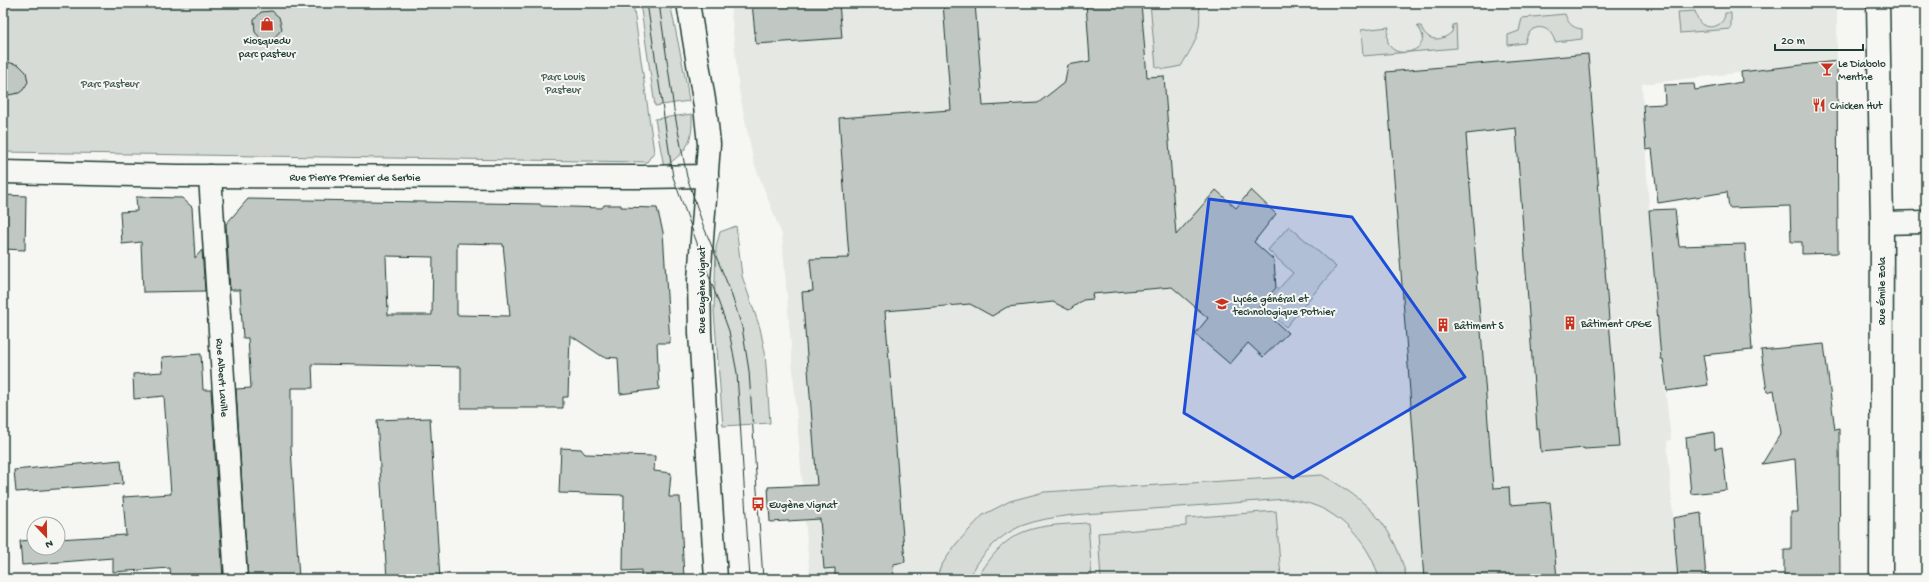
<svg xmlns="http://www.w3.org/2000/svg" width="1929" height="582" viewBox="0 0 1929 582" font-family="'Gochi Hand',sans-serif">
  <rect width="100%" height="100%" fill="#f6f6f2"/>
  <filter id="ink" filterUnits="userSpaceOnUse"><feTurbulence type="fractalNoise" baseFrequency=".025" numOctaves="2"/><feDisplacementMap in="SourceGraphic" scale="8" xChannelSelector="R" yChannelSelector="G"/><feConvolveMatrix kernelMatrix="1 2 1 2 8 2 1 2 1" color-interpolation-filters="sRGB"/></filter>
  <g filter="url(#ink)">
    <!-- built -->
    <path fill="#e6e8e4" d="M730,3h1107v58l-195,23 7,126 8,107 14,123 -4,1 11,138h-868l-28,-344 -28,-72 -15,-73z"/>
    <!-- green -->
    <path fill="#d6dbd6" stroke="#7a8c85" d="M3,3h630l21,149 -7,10 -644,-10z
      M640,3h30l16,78 3,20 -34,5z
      M1150,3h49c3,30 -3,38 -18,63l-15,3 -10,-2z
      M1695,11c2,5 3,12 8,14 10,5 22,-1 22,-12h6v16l-51,4 -2,-21z
      M1565,14c3,9 7,14 17,15v10l-27,3c-5,-20 -27,-19 -30,1l-17,2v-10l11,-4 3,-13z
      M1456,24l1,24 -94,8 -2,-26 28,-3c-13,41 53,26 28,-1h4c5,15 19,17 31,6l1,-7z
      M692,114c1,28 -4,37 -28,53l-9,-48z
      M736,226l6,50 18,52 5,24 5,71 -47,3 -9,-115 2,-64 4,-15z
      M1289,226l47,41 -50,60 -24,-20 31,-34 -25,-23z
      M1322,475c47,26 72,51 85,104h-28c-7,-31 -34,-62 -63,-73 -9,-4 -21,-5 -30,-7 -54,4 -107,8 -160,12 -34,3 -73,3 -105,15 -23,10 -42,30 -52,53h-33l5,-13 15,-22 27,-29 27,-14 34,-9z
      M1276,511l5,68h-180l-3,-46 88,-7v-8z
      M1088,523l4,56h-115c31,-53 54,-53 111,-56z"/>
    <!-- building -->
    <path fill="#c1c8c3" stroke="#1f3d34" fill-rule="evenodd" d="M752,3h87l3,35 -86,6z
      M943,3h32l8,103 55,-3 27,-21 3,-17 22,-4 -4,-58h55l6,74 17,-1 12,159 40,-45 20,18 15,-18 25,24 -22,28 20,18 2,28 -17,19 29,26 -25,24 -15,-14 -18,21 -35,-30 13,-16 -36,-31 -80,7 1,5 -10,1 -14,10 -16,-8 -46,5 -15,9 -22,-12 -85,7 20,251 -12,2 1,15h-59v-11l-11,1 -4,-50 -50,3 -2,-35 49,-2 -15,-193 11,-1 -3,-32 39,-1 -10,-140 112,-8z
      M272,11l7,6 3,12 -9,10 -11,1 -7,-8 -1,-12 7,-8z
      M1588,54l31,393 -35,2v-1l-43,4 -2,-23h-2l-21,-301 -50,6 27,354 16,-1 1,18 40,-3 7,77h-133l-38,-507z
      M3,61l16,4 7,7 2,10 -5,8 -4,3 -16,3z
      M1837,61l1,192 -36,1v-12h-11l-1,-36 -61,2 -2,-16 -69,11 -6,-54 -6,1 -3,-45 22,-1 -1,-19 30,-1 1,6 47,-8 -1,-10z
      M3,195l23,1 -1,54 -22,-1z
      M136,197l46,1 10,9 3,51 7,-8 3,41 -62,1 -2,-50 -19,2 -2,-32 17,-1z
      M248,199l292,5 1,2 61,2 2,-3h17v2l36,1 6,24 7,111h-13l2,46 -39,5 -2,-36 -15,-1 -33,-22 -2,62h-5v11h-102v-41l-149,-3 1,24h-22v60l8,131h-51l-12,-190 15,-1 -3,-50h-5l-3,-48h-10l-4,-66zM457,243l46,1 7,72 -53,-1zM386,256l47,1 -1,58h-44z
      M1675,209l4,37 66,-2 7,106 -49,5 5,30 -41,6 -4,-32h-2l-12,-149z
      M1824,344l11,86 4,-1 1,150h-56v-29h7v-38h7l-3,-53 -33,5 19,-31 -7,-43 -7,2 -6,-42z
      M201,354l2,36h8l12,189h-52l-1,-11 -57,4v-14l-91,7 -2,-24 14,-1v8h24v-9l68,-4 -3,-38 48,-3 -7,-98 -30,3 -1,-25 30,-2 -1,-15z
      M430,418l10,161h-53l-10,-159z
      M1714,432l1,17 7,-2 5,43 -36,4 -5,-57z
      M561,448l20,1 4,5 70,2 -1,15 17,2 -2,24h11l4,82h-43v-9l-18,1 1,-76 -65,-2z
      M121,460l2,24 -107,8 -2,-22z
      M1701,513l5,66h-28l-5,-61z"/>
    <g fill="none" stroke-linecap="round" stroke-linejoin="round">
      <!-- minor casing -->
      <g stroke="#1f3d34" stroke-width="25">
        <g id="minor">
          <path id="s1" d="M3,172l175,4 464,1 65,-1"/>
          <path id="s2" d="M210,176l26,403"/>
          <path d="M1882,223l44,-1"/>
        </g>
      </g>
      <!-- tertiary casing -->
      <g stroke="#1f3d34" stroke-width="25">
        <path id="tertiary" d="M688,3l17,103 4,38 -10,136 1,53 16,246
          M1878,3l4,220 -1,356"/>
      </g>
      <!-- minor -->
      <use href="#minor" stroke="#f6f6f2" stroke-width="22"/>
      <!-- tertiary -->
      <use href="#tertiary" stroke="#f6f6f2" stroke-width="22"/>
      <!-- tram -->
      <path stroke="#1f3d34" stroke-width="1" d="M647,3l26,174 56,154 8,42 13,206
        M659,3l15,107 13,67 16,48 27,65 12,37 7,44 14,208"/>
    </g>
  </g>
  <!-- marked area -->
  <path fill="#1d4ed8" fill-opacity="0.2" stroke="#1d4ed8" stroke-width="3" stroke-linejoin="round" d="M1209,199l143,18 113,160 -172,101 -109,-65z"/>
  <!-- icons -->
  <defs>
    <g id="shop-bare" transform="scale(1.08)"><path d="M-5-2.5h2.3a2.7 3.5 0 0 1 5.4 0H5L5.5 6h-11ZM-1.5-2.5h3a1.5 2.3 0 0 0-3 0Z" fill="#c8321e" stroke="#f6f6f2" stroke-width="2.5" paint-order="stroke"/></g>
    <g id="bar-bare" transform="scale(1.08)"><path d="M-6-5H6L.8 .8V4.5H3.5V6h-7V4.5H-.8V.8Z" fill="#c8321e" stroke="#f6f6f2" stroke-width="2.5" paint-order="stroke"/></g>
    <g id="restaurant-bare" transform="scale(1.08)"><path d="M-5-6h1v4h1v-4h1v4h1v-4h1v5L-1.5 .5V6h-2V.5L-5-1ZM5-6V6H3V1.5H1.5Q1.5-4 5-6Z" fill="#c8321e" stroke="#f6f6f2" stroke-width="2.5" paint-order="stroke"/></g>
    <g id="school-bare" transform="scale(1.08)"><path d="M0-5L7-2L0 1L-7-2ZM-4 1L0 2.5L4 1V4Q0 6-4 4Z" fill="#c8321e" stroke="#f6f6f2" stroke-width="2.5" paint-order="stroke"/></g>
    <g id="building-bare" transform="scale(1.08)"><path d="M-4-6H4V6H1V3H-1V6H-4ZM-2.5-4.3h1.7v1.8h-1.7ZM.8-4.3h1.7v1.8H.8ZM-2.5-1h1.7V.8h-1.7ZM.8-1h1.7V.8H.8Z" fill="#c8321e" stroke="#f6f6f2" stroke-width="2.5" paint-order="stroke"/></g>
    <g id="bus-bare" transform="scale(1.08)"><path d="M-5-6H5V4H4V6H2V4H-2V6H-4V4H-5ZM-3.5-4V0h7V-4ZM-3.5 1.2v1.5H-2V1.2ZM2 1.2v1.5H3.5V1.2Z" fill="#c8321e" stroke="#f6f6f2" stroke-width="2.5" paint-order="stroke"/></g>
  </defs>
  <g fill-rule="evenodd">
    <use href="#shop-bare" x="267" y="24"/>
    <use href="#bar-bare" x="1827" y="69"/>
    <use href="#restaurant-bare" x="1819" y="105"/>
    <use href="#school-bare" x="1222" y="304"/>
    <use href="#building-bare" x="1570" y="323"/>
    <use href="#building-bare" x="1443" y="325"/>
    <use href="#bus-bare" x="758" y="504"/>
  </g>
  <g text-anchor="middle" stroke-width="4" stroke-linejoin="round" paint-order="stroke">
    <!-- poi labels -->
    <g font-size="11" fill="#1f3d34" stroke="#f6f6f2" text-anchor="start">
      <text x="267" y="44" text-anchor="middle">Kiosquedu<tspan x="267" dy="13">parc pasteur</tspan></text>
      <text x="1838" y="67">Le Diabolo<tspan x="1838" dy="13">Menthe</tspan></text>
      <text x="1830" y="109">Chicken Hut</text>
      <text x="1233" y="302">Lycée général et<tspan x="1233" dy="13">technologique Pothier</tspan></text>
      <text x="1581" y="327">Bâtiment CPGE</text>
      <text x="1454" y="329">Bâtiment S</text>
      <text x="769" y="508">Eugène Vignat</text>
    </g>
    <!-- park labels -->
    <g font-size="11" fill="#445d54" stroke="#f6f6f2">
      <text x="563" y="80">Parc Louis<tspan x="563" dy="13">Pasteur</tspan></text>
      <text x="110" y="87">Parc Pasteur</text>
    </g>
    <!-- street labels -->
    <g font-size="11" fill="#1f3d34" stroke="#f6f6f2">
      <text dy="4" stroke="none"><textPath href="#s1" startOffset="352">Rue Pierre Premier de Serbie</textPath></text>
      <text transform="translate(701 290) rotate(-90)" y="4">Rue Eugène Vignat</text>
      <text transform="translate(1881 291) rotate(-90)" y="4">Rue Émile Zola</text>
      <text dy="4" stroke="none"><textPath href="#s2" startOffset="202">Rue Albert Laville</textPath></text>
    </g>
  </g>
  <!-- margin -->
  <rect width="1929" height="582" fill="none" stroke="#f6f6f2" stroke-width="16"/>
  <rect x="8" y="8" width="1913" height="566" fill="none" stroke="#1f3d34" stroke-width="1.5" filter="url(#ink)"/>
  <!-- north arrow -->
  <g transform="translate(46 536) rotate(158)"><circle r="19" fill="#f6f6f2" stroke="#a0aca6"/>
  <path d="M0-3L7 15L0 10L-7 15Z" fill="#c8321e"/>
  <text y="-6" font-size="11" font-weight="bold" text-anchor="middle" fill="#1f3d34">N</text>
  </g>
  <!-- scale -->
  <path d="M1775 44v6h88v-6" fill="none" stroke="#1f3d34" stroke-width="2"/>
  <text x="1781" y="44" font-size="12" fill="#1f3d34" stroke="#f6f6f2" stroke-width="3" paint-order="stroke">20 m</text>
</svg>
